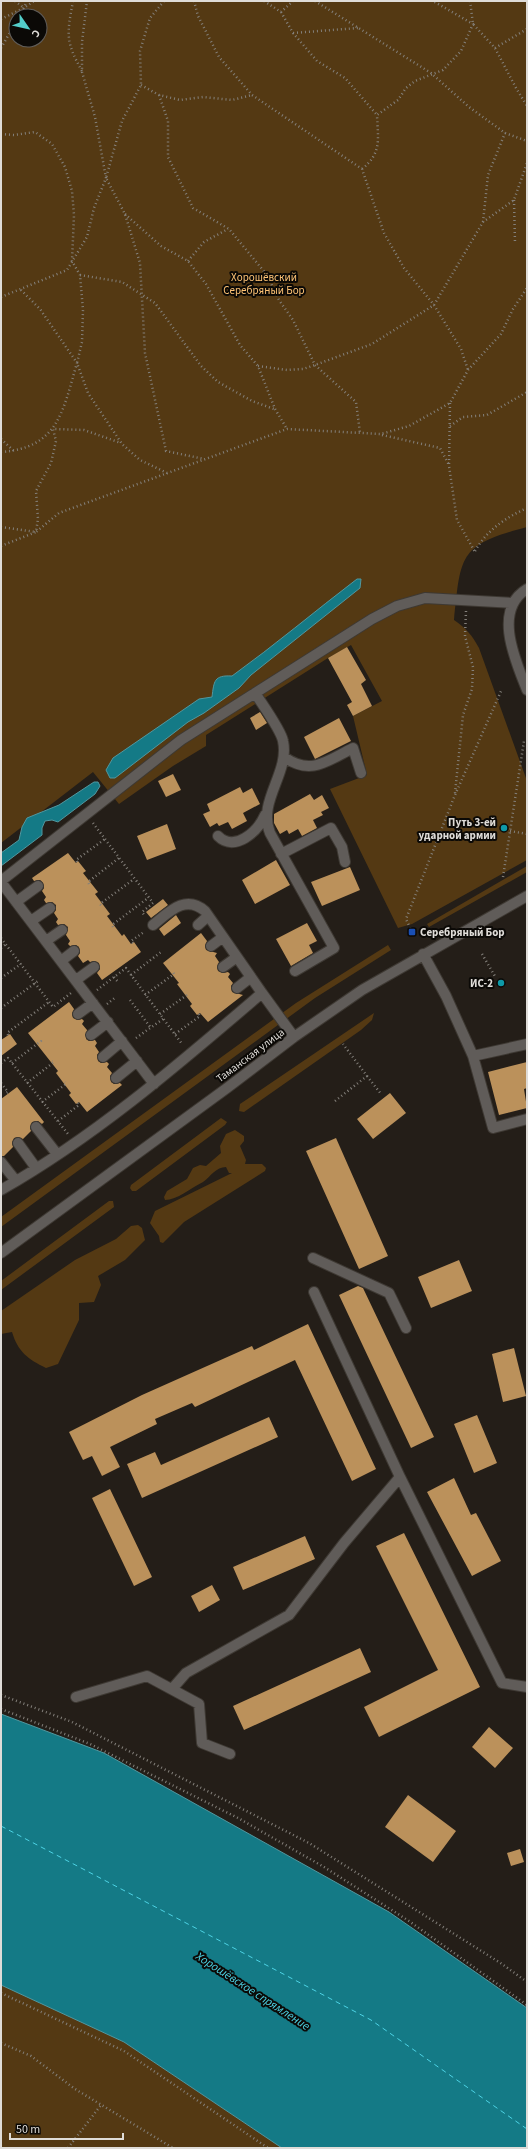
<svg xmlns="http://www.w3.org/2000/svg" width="528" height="2149" viewBox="0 0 528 2149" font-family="'Source Sans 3',sans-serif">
  <rect width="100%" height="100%" fill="#241e18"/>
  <!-- green -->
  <path fill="#543913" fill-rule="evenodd" d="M1,1h526v526c-68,18 -66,27 -73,93 12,8 18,15 25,28l48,133v79l-115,64 -14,4 -68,-139 37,-14 -14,-59 29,-15 -31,-56 -23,13 -122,77v11l-33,20 -54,38 -26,-32 -92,71zM16,16h24v24h-24z
    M527,866v6l-98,55 -2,-3z
    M388,945l3,5 -76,48 -314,229v-10l295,-214z
    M374,1013l-2,7 -11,10 -117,82 -5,-1 1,-7z
    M221,1118l6,4 -2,3 -89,66h-4l-2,-3 1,-3z
    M235,1130l9,6v5l-4,5 6,14 -1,4h17l4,4 -1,3 -81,51 -21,21 -3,-1 -1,-6 -9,-13 5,-12 77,-38h-3l-3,-6c-10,0 -15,9 -23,15 -12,6 -26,18 -38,18l-1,-3 3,-6 20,-12 6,-11 7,-3 6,1 15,-13 -1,-7 6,-12z
    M109,1201h4l1,6 -113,83v-9z
    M138,1225l4,3 3,12 -20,20 -27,16 3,9 -7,17 -15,1v17l-21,44 -12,4c-18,-9 -28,-16 -34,-36l-11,2v-23l74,-51 41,-21 15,-13z
    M1,1984l123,58 158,106h-281z"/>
  <!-- water -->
  <path fill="#147a86" stroke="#51979f" d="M357,579h4l-1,9 -109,87 -12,13 -35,25 -16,9 -73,56h-5l-4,-8 7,-12 86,-59 13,-2c2,-16 2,-22 20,-21 43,-31 83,-65 125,-97z
    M94,782h4l2,4 -5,8 -37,28 -6,-2 -7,1 -3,7v7l-41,31v-13l18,-13 3,-13 5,-9 32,-13z
    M1,1714l103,39 285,159 138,96v140h-245l-158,-106 -123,-57z"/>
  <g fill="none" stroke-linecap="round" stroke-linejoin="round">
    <!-- ferry -->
    <path stroke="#4dd3e5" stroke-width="1" stroke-dasharray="5 4" stroke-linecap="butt" d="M1,1826l370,194 156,109"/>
  </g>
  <!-- building -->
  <path fill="#bb915b" d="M347,647l19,33 -5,4 11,22 -19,10 -6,-11 5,-3 -24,-44z
    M260,712l7,11 -11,7 -6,-12z
    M339,718l12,23 -36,18 -11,-22z
    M173,774l8,16 -15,7 -8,-16z
    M240,787l3,6 9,-5 8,16 -17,9 4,8 -15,8 -4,-7 -9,4 -2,-3 -7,4 -7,-13 7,-3 -3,-7z
    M310,794l4,6 8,-5 7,13 -8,4 2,3 -10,5 4,8 -15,8 -4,-7 -9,5 -2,-4 -7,4 -6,-11v-9z
    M167,824l9,25 -29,11 -10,-24z
    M68,853l8,10 2,-2 8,10 -3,2 15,19 -3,2 15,20 -3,2 15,20 2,-2 7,10 3,-2 7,10 -39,28 -5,-7 3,-4 -1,-6 -5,-2 -4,1 -2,-2 -5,3 -5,-7 2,-3 -1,-6 -3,-2 -6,1 -2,-2 2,-3 -4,-6 2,-8 -4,-3 -6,1 -2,-3 2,-3 -4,-6 2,-3v-5l-4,-3 -6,1 -2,-3 2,-3 -4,-6 2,-3 -1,-5 -3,-3 -6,1 -2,-3z
    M276,860l14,25 -35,19 -13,-24z
    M350,867l10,23 -38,16 -11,-24z
    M163,899l5,6 -17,13 -5,-6z
    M176,915l5,8 -17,13 -5,-7z
    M307,923l10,18 -8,4 4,8 -22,13 -15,-27z
    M201,933l6,8 -2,5 1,4 11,3 -2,3 4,6 -2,5 1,4 5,2 5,-1 2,2 -2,3 5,6 -2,3 1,6 11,3 -35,27 -8,-9 -3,2 -7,-9 2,-2 -15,-20 2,-1 -16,-20z
    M69,1002l5,7 -2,5 1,4 5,2 4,-1 2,2 -2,3 5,6 -1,9 3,2 6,-1 2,3 -2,3 4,6 -2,3 1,6 3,2 6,-1 2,2 -2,3 5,6 -2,3 1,6 3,2 6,-1 2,2 -35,27 -8,-10 -3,2 -7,-9 2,-2 -15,-20 2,-2 -30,-38z
    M10,1034l7,10 -16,12v-16z
    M527,1062v26l-3,1 3,19 -28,7 -11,-43z
    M17,1087l27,35 -2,2 -4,-3 -6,1 -2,6 1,3 -8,8 -5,-2 -4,1 -2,5 1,4 -9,9h-3v-57z
    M390,1093l16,20 -33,26 -16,-20z
    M336,1138l52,118 -29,13 -53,-118z
    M459,1260l13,31 -41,17 -13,-31z
    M358,1286l5,2 71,149 -23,11 -72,-153z
    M308,1324l68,145 -24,12 -57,-121 -100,47 -3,-4 -37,16 2,5 -47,23 10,20 -18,9 -10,-20 -9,4 -14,-28 73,-37 110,-49 2,4z
    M514,1348l12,48 -23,6 -11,-48z
    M477,1415l20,48 -23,10 -20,-49z
    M269,1417l9,20 -136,61 -15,-34 28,-12 6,13z
    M454,1478l17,37 5,-2 25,48 -29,15 -45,-84z
    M110,1489l42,88 -18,9 -42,-88z
    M404,1533l76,154 -101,50 -15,-30 74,-37 -62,-124z
    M305,1536l10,23 -72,31 -10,-23z
    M212,1585l8,15 -21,12 -8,-16z
    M360,1648l11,24 -127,58 -11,-24z
    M489,1727l24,21 -18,20 -23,-21z
    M408,1795l48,36 -23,31 -48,-35z
    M520,1849l4,13 -13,4 -4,-13z"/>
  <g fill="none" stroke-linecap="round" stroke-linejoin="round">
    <!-- minor casing -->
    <g stroke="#3e3933" stroke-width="12">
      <path id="minor" d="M527,589c-35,21 -11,73 0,101
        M255,693c7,11 26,37 28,48 7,32 -26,60 -13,92l64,115 -39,23
        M284,757c27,19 43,4 69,-9l8,25
        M218,836c17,17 40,-5 47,-21
        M281,854l50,-26 11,19 3,15
        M1,881l180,-141 191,-121 25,-13 28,-8 88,5
        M1,882l153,202
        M16,902l22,-16
        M31,921l19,-13
        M198,925l10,-9
        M46,941l16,-11
        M211,946l12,-9
        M423,954l23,42 27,60 54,-12
        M61,961l13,-10
        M223,967l14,-10
        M76,980l18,-13
        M237,988l14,-11
        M262,993l32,44
        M78,1014l15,-11
        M91,1035l17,-13
        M473,1056l20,72 34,-9
        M103,1057l19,-16
        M116,1078l21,-17
        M36,1127l21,27
        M18,1143l18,25
        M1,1162l15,19
        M1,1190c95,-54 178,-126 261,-197l-57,-82c-20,-17 -36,1 -52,14
        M1,1253l226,-165 67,-51 68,-47 165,-94
        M313,1258l76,35 17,35
        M400,1477l102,206 25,4
        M172,1689l14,-16 103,-58 55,-72 56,-66 -86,-185
        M76,1697l71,-21 52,28 3,39 28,11"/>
    </g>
    <!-- path -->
    <path stroke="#84807b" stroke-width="2.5" stroke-dasharray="1 3" stroke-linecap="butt" d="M15,1l9,7
      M73,1c-6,33 -8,40 9,70
      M164,1l-14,17 -10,33 1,34 -19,36 -16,57 19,36 15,49 5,90 21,98 38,8
      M194,1l4,15 21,41 33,38 110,74 22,64 20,35 30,37 27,44 7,21
      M264,1l17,11 12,-11
      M315,1l116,72 38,34 36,26 22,8
      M470,1l3,23 22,24 21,40 11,18
      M281,12l12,21 24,28 28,17 32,37
      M20,16l7,-15
      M1,19l23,-11 10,-7
      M293,33l65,-5
      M1,48l15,-26
      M495,48l32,-19
      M141,85l18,10 21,5 23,-3 29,3 20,-5
      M159,95l9,26v36l25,51 36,21 38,46 12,25 14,20 22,45 41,37 4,31
      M1,134l13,1 21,-3 17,12 13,23 7,24 2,24 -2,46 8,14 3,35 -1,32 -5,21 11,30 34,51 18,16 27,13
      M362,169c20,-16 16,-30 15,-54l21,-15 8,-12 9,-7 28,-11 18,-19 12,-27 -40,-23
      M514,200l1,43
      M125,214l36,32 27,15 18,23 34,61 18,21 17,43 12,20
      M483,222l5,-47 17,-42
      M188,261l16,-19 24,-13
      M80,275l42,7 33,21 46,63 17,16 34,19 22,8
      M1,297l66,-27 20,-33 7,-29 12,-30 -11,-61 -13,-45v-30l5,-41
      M258,366l29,4 16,-1 12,-4 57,-21 62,-39 49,-83 31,-22 13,-37
      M450,403l-1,63 8,54 18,32
      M450,426l13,-9 24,-2 40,-23
      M382,435l58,13 9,17
      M1,439l13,12
      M1,452c58,-4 62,-42 76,-89l-37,-54 -19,-19
      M1,527l35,5 23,-19 228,-84 94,5 28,-8 41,-23 18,-33 33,-36 12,-25 14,-21
      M1,546l35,-14 2,-13 -2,-28 15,-28 5,-22 -3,-12 31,1 37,13
      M475,551c12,-21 30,-33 52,-43
      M455,793l8,-78 9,-26 1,-22 -8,-31 1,-25
      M93,823l60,80 -11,9 3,4
      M510,831l17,3
      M77,862l-1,-2 29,-21
      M503,877l21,-136
      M89,884l-1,-2 31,-24
      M101,905l-1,-1 34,-25
      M113,927l-1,-2 36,-27
      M412,932l-6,-13 49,-124 47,-106
      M1,938l52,69 18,-14
      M133,943l-2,-2 13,-9
      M1,948l5,-4
      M482,954l14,24
      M131,975l30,-23 -1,-1
      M114,977l4,5
      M1,978l20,-14
      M97,990l29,-22 56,76
      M145,995l29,-21 -1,-2
      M130,1000l21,28
      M107,1004l9,-7
      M1,1008l37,-27
      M160,1014l27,-19 -1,-2
      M175,1034l25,-18 -1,-2
      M8,1035l-1,-2 42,-31
      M136,1038l27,-19
      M1,1063l7,-5 60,76
      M12,1063l29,-22 -1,-2
      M367,1076l14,18
      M1,1083l7,9 -2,1
      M27,1083l27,-21 -2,-1
      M335,1101l32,-25 -24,-32
      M42,1102l24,-18 -1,-2
      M58,1121l21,-16 -1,-2
      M1,1695l71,27 237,121 193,121 25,18
      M1,1709l89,35 148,74 86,49 85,54 118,84
      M1,1993l123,58 144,97
      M1,2043l30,13 44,33 98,59
      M68,2148l33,-43"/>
    <!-- minor -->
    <use href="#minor" stroke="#605c59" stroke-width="10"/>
  </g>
  <!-- markers -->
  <g fill="#0f9aa8" stroke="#0b0906" stroke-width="1.5">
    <circle cx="504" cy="828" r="4"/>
    <circle cx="501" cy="983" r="4"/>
  </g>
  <rect fill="#1a4fb4" stroke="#0b0906" stroke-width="1.5" x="408" y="928" width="8" height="8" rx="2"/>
  <g text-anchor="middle" stroke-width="4" stroke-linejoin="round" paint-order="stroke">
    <!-- park labels -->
    <g font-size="11" fill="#ffc476" stroke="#0b0906">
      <text x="264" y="281">Хорошёвский<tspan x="264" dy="13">Серебряный Бор</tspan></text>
    </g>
    <!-- poi labels -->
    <g font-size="11" font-weight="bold" fill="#dfdcd8" stroke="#0b0906" text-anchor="end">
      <text x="496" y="826">Путь 3-ей<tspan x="496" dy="13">ударной армии</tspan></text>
      <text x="420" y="936" text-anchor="start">Серебряный Бор</text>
      <text x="493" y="987">ИС-2</text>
    </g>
    <!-- street labels -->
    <g font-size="11" fill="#dfdcd8" stroke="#0b0906">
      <text transform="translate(250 1055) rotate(-37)" y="4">Таманская улица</text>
    </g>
    <!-- water labels -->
    <g font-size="12" font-style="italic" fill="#4dd3e5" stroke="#0b0906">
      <text transform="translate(253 1991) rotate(33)" y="4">Хорошёвское спрямление</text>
    </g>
  </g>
  <!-- border -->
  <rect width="528" height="2149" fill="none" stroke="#dfdcd8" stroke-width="4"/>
  <!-- north arrow -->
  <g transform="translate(28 28) rotate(124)"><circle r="19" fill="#0b0906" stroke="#605d5a"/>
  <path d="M0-3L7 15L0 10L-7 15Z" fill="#53cdc9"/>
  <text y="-6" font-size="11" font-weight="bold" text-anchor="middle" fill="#dfdcd8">С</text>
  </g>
  <!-- scale -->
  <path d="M10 2133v6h113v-6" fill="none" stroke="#dfdcd8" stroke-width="2"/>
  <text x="16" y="2133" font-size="12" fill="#dfdcd8" stroke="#0b0906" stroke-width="3" paint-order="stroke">50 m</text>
</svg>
